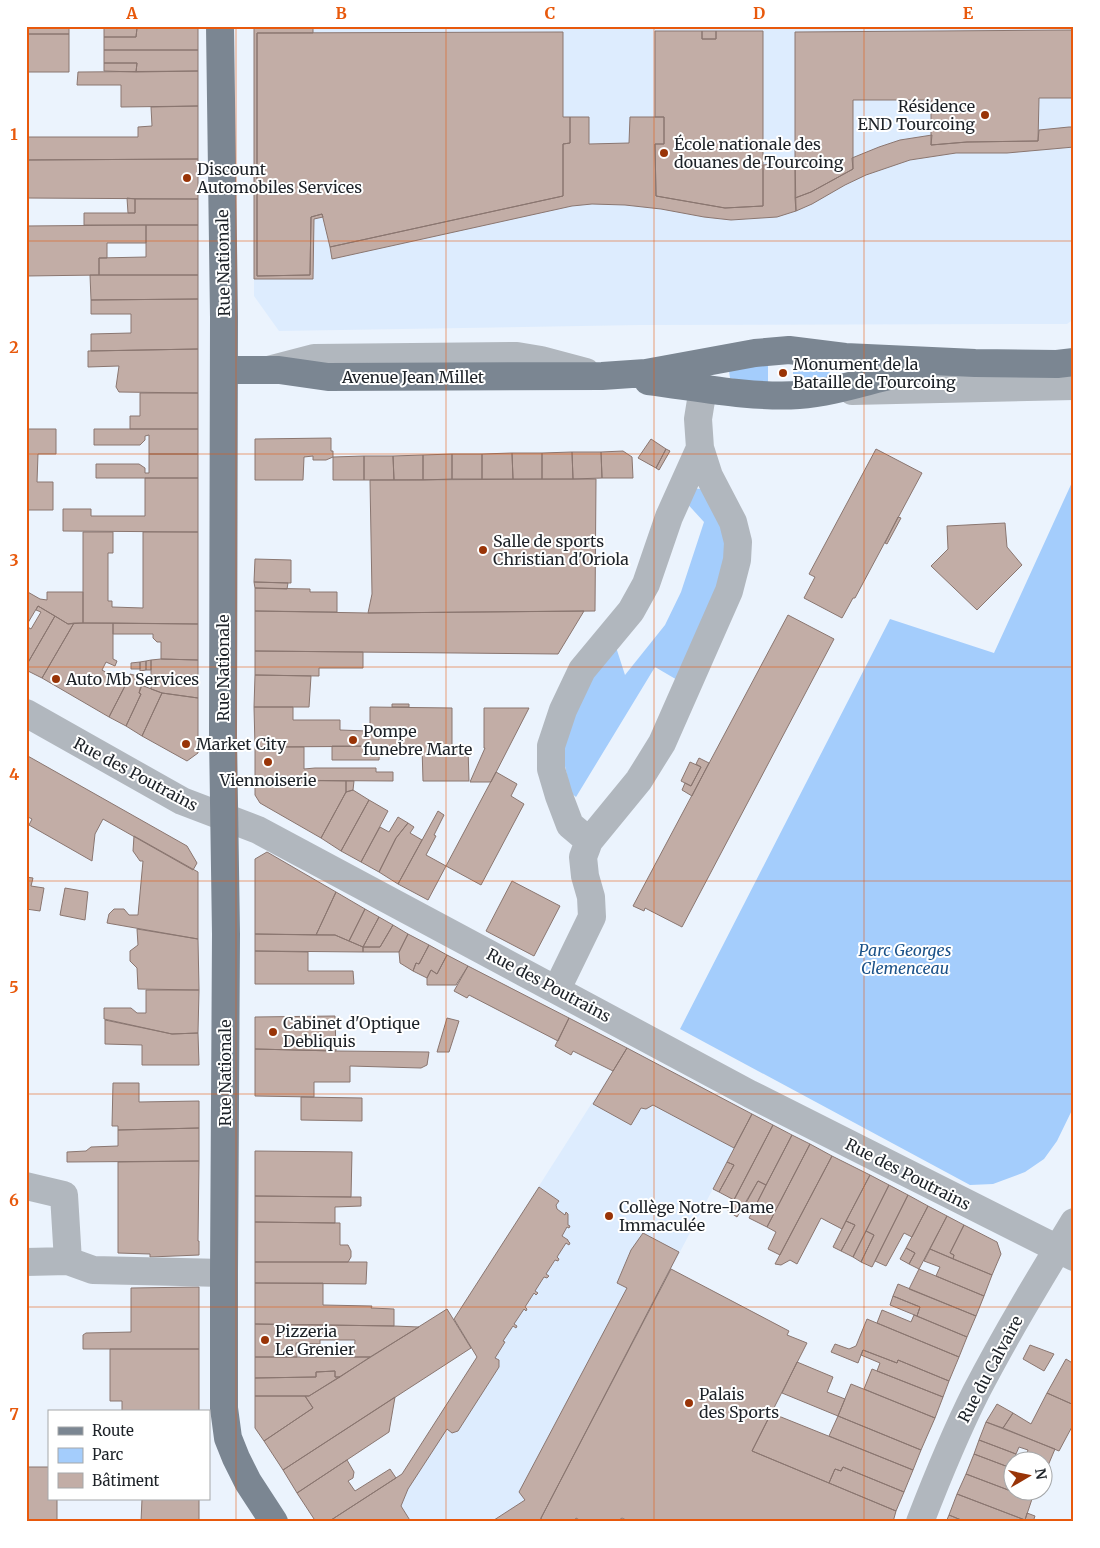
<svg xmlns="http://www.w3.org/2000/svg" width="1100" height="1548" viewBox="0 0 1100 1548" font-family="Merriweather,serif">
  <rect width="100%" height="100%" fill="#ebf3fd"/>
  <!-- built -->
  <path fill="#ddecfe" d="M254,26h820v293l-7,5 -427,1 -361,6 -25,-35z
    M627,1048l125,66 -213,408h-212l75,-48 75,-117 -23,-38z"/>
  <!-- green -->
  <path fill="#a4cdfc" d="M768,362v25l-38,-9 -1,-7z
    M793,363l18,2 18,5 2,9 -38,7z
    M1074,478v628l-17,35 -13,18 -19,13 -32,12 -23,1 -290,-156 210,-410 104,34z
    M690,488l11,1 23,37 1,32 -9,41 -37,82 -24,-14 -79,130 -5,-4 -11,-49 28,-63 27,-37 10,31 40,-50 16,-33 23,-70 -21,-23z"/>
  <!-- building -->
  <path fill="#c2ada6" stroke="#8a7670" d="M26,26h43v8h-43z
    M152,26h46v2h-46z
    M254,26h59v7h-56v243l53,-1 1,-58 11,-3 1,3 -9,2 -1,60h-59z
    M104,28h33l-1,9h-32z
    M137,28h61v22h-94v-13h32z
    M1074,30v68h-35l-1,43 -71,1 -36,3v-45h-78v69l-42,23 -16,6v-166z
    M655,31h47v8h14v-8h47v175l-38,2 -69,-12 -1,-52h9v-27h-9z
    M702,31h14v8h-14z
    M563,32v85h7v26l-7,1v52l-233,51 -8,-33 -11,3 -1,58 -53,1v-243z
    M26,34h43v38h-43z
    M104,50h94v21l-62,1 1,-9h-33z
    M104,63h33l-1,9 -32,-1z
    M198,71v35l-77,1v-22h-44l1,-13z
    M198,106v53l-172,1v-23h112v-10l14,-1 -1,-19z
    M570,117h19v27l40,-1 1,-26h34v27h-9l1,52 69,12 38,-2v-41l19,-2 13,-4 1,52 -19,6 -46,3 -27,-3 -43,-8 -36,-4 -33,-1 -20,2 -240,53 -2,-12 233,-51v-52l7,-1z
    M1069,127h5v20l-67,6h-51l-46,7 -44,15 -21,10 -33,19 -16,7 -1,-13 16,-6 42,-23 -1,-11 27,-11 21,-7 32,-5 -1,10 36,-3 71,-1 1,-11z
    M198,159v40l-172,-1v-38z
    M127,198l8,1v14h-7z
    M135,199h63v26h-114v-12h51z
    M146,225h52v50h-99v-17l47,-1z
    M146,225v18h-39v15h-8v17l-73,1v-50z
    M90,275h108v24l-107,1z
    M198,299v50l-107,2v-17l40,-1v-19h-40v-14z
    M198,349v44l-79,-1 -3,-5 3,-21 -31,1v-16z
    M140,393h58v36h-68v-13h10z
    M26,429h30v25h-18l-1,28h16v28h-27z
    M94,429h104v25h-49v-19l-4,1v4l-5,5h-46z
    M331,438v13h2v6l-7,3h-13v-4l-9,1 -1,23h-48v-41z
    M651,439l15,10 -10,19 -18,-10z
    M666,449l4,2 -11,19 -3,-2z
    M876,449l46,24 -67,125h-2l-11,20 -38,-20 11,-21 -6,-3z
    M623,451l9,6 1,21h-31l-1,-26z
    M572,452l1,27h-31v-26z
    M572,452h29l1,26 -29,1z
    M512,453h30v26h-29z
    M512,453l1,26h-31v-25z
    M149,454h49v24h-102v-14h43l6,4v5h4z
    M452,454h30v25h-30z
    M452,454v25l-29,1v-25z
    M423,455v25h-29l-1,-24z
    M364,456v24h-31v-23z
    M364,456h29l1,24h-30z
    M145,478h53v54l-135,-1v-22h28v7h54z
    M596,479l-1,132 -227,2 4,-19 -2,-114z
    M898,517l3,1 -14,26 -2,-1z
    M1005,523l2,24 15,18 -45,45 -46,-44 17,-17 -1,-23z
    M83,532h30v21h-5v48h4v6l31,1v-76h55v92l-115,-1z
    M255,559l36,1v23l-37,-1z
    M254,582l34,1 -1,6 -32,-1z
    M255,588l55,1v3h27v20l-82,-1z
    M26,591l14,8 7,1v-8h36v31l-15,1 -30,-18 -12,20z
    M38,606l17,10 -29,50v-40l5,3 10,-17 -5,-2z
    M255,611l113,2 216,-2 -26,43 -303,-3z
    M788,615l46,24 -152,288 -37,-19 -1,3 -11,-5z
    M55,616l13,8 6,-1 -32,55 -16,-8v-4z
    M74,623h39v36l4,2 -2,5 -9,-4 -4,8 24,14 -17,33 -67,-39z
    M113,623l85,1v36l-37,-1v-17h-4l-4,-4v-4h-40z
    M255,651l108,1v16h-44v8l-64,-1z
    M161,659l37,1v19l-47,-4v-15z
    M151,660v10h-5v-9z
    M146,661v9l-6,1v-9z
    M140,662v7h-9v-6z
    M130,674l15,4 -6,15 2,1 -15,32 -17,-9 16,-31z
    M151,675l47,4v19l-36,-5 -11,-4z
    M255,675l56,1 -2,31h-55z
    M141,685l21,8 -20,43 -16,-10 15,-32 -2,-1z
    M162,693l36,5v55l-11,8 -45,-25z
    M392,704h17v3h-17z
    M254,707h39v13h47v10l27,1 3,2v-26l82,1v38l16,1 1,34h-46l-1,-35 -167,1z
    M484,708h45l-38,74h-21l15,-34h-1z
    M332,746h48l-1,14h-47z
    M255,747h49v22l11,-1h61v4h17v9l-138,-1z
    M26,755l161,91 10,17 -4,7 -90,-51 -8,15 -3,27 -63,-36 3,-6 -6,-3z
    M699,758l10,5 -17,33 -10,-6 3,-7 6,3 10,-19 -5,-3z
    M690,762l11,5 -10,19 -10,-5z
    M496,772l21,12 -6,12 13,8 -43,81 -35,-19z
    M255,780l91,1v11l-25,46 -61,-35 -5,-8z
    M346,781h8l-1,9 -7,2z
    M353,790l16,10 -28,51 -20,-13 25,-46z
    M369,800l19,11 -27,51 -20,-11z
    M438,811l6,4 -10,20 2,1 -10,19 20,11 -18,34 -30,-16z
    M398,817l10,6 -12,15 -17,34 -18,-10 19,-35 9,5z
    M408,823l6,4 -4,6 12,7 -24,44 -19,-12 17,-34z
    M134,836l64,36v67l-91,-16 2,-9 5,-5h10l5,6h9l5,-54h-3l-7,-10z
    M267,852l69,40 -20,43 -61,-1v-75z
    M26,877l7,1 -2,8 13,2 -4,23 -14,-2z
    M512,881l48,25 -26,50 -48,-25z
    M65,888l23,4 -3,28 -25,-5z
    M336,892l29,17 -16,32 -14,-6h-19z
    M365,909l14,8 -16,30 -14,-6z
    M379,917l14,8 -13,22h-17z
    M393,925l15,9 -9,18h-36v-5h17z
    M137,929l61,10 1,51 -61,-1 -1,-21 -7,-7v-10l8,-6z
    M255,934l80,1 28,12v5l-108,-1z
    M408,934l21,11 -10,19 -3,-1 -3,8 -13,-8 -1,-11z
    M429,945l18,10 -10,19 -6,-4 -4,8 -14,-7 3,-8 3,1z
    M255,951l53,1v19h45l1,13h-99z
    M447,955l21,11 -12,19h-29v-7l4,-8 6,4z
    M468,966l101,52 -11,23 -89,-46 -2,3 -13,-7z
    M146,990h53l-1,43 -26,1 -68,-15v-11h27l6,5h9z
    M335,1016l1,35 -81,-2v-32z
    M447,1018l12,3 -10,31h-12z
    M569,1018l58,30 -14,23 -40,-20 -2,4 -16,-9z
    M105,1020l67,14 26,-1 1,32h-57v-20l-37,-1z
    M627,1048l125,66 -18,34 -81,-43 -7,4 -5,-1 -10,17 -38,-21z
    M255,1049l81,2 93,1 -2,13 -6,3 -71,-2v16h-36v15l-59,-1z
    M113,1083h26v19l60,-1v27l-81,2v-4h-6z
    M301,1097l61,1v23l-61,-1z
    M752,1114l21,11 -39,75 -15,-8 15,-27 -7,-3z
    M773,1125l19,10 -26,50 -8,-4 -21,36 -9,-6z
    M199,1128v33l-132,1v-10l19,-1 5,-4 27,-1v-16z
    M792,1135l18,9 -43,83 -18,-9z
    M810,1144l22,12 -52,99 -12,-6 8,-17 -9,-5z
    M255,1151l97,1 -1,45 -96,-1z
    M832,1156l38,19 -24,46 -4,8 -21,-11 -24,46 -7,-4 -9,5 -6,-1z
    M199,1161l-1,80h1v14l-49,2v-3l-32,-1v-91z
    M727,1162l7,3 -15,27 -6,-3z
    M870,1175l19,10 -36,72 -12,-6 14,-26 -9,-4z
    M758,1181l8,4 -11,22 -9,-4z
    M889,1185l19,10 -36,72 -11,-5 13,-27 -8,-4z
    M539,1187l20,14 -3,4 1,4 8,6 1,-3 2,2v11l2,1 -1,2 -2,-1 -5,9 6,4v1l2,2 -1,2 -3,-2 -9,14 2,2 -1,2 -3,-1 -9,14 3,2 -2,2 -3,-1 -9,14 3,2 -2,2 -2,-2 -9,14 2,2 -1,2 -2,-2 -10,15 3,2 -1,2 -3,-2 -10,15 2,1 -10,16 4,2v7l-41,64 -6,2 -5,-4 -39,60 -7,17 10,16h-83l74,-48 75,-117 -23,-38z
    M908,1195l20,11 -16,31 -8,-4 -18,33 -11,-5z
    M255,1196l96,1h10v9l-26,1v16l-80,-1z
    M928,1206l19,10 -28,53 -10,-5 6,-11 -9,-5z
    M947,1216l17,9 -14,28 4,2 -1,4 -23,-10z
    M846,1221l9,4 -14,26 -8,-4z
    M255,1222l85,1v22h8l3,6v6l-3,5h-93z
    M964,1225l33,17 4,12 -9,21 -39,-16 1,-4 -4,-2z
    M866,1231l8,4 -13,27 -8,-5z
    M643,1233l36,19 -140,270h-48l34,-22 -6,-8 108,-204 -10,-5 14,-33z
    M906,1248l9,5 -6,11 -9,-5z
    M930,1249l62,26 -8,21 -48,-20 4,-9 -16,-6z
    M255,1262h112l-1,22 -111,-1z
    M671,1269l118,62 -2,4 20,8 -55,108 144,60 -3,11h-263l-8,-4 -6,4h-33l-7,-4 -2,4h-31l-2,-4z
    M919,1269l65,27 -8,20 -67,-27z
    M255,1283h68v22l49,1 -1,2 23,1v17l-139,-2z
    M898,1284l78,32 -9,21 -50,-21 3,-9 -27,-11z
    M199,1287v62h-116v-14l3,-2 45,-1v-44z
    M893,1296l27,11 -3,9 -27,-11z
    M447,1309l24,39 -188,122 -19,-29 49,-33 -8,-12h4z
    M882,1310l29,12 3,-7 53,22 -8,20 -82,-34z
    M867,1319l92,38 -10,24 -51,-21 -1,3 -34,-13 -5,13 -27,-11 4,-8 14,5 7,-3z
    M255,1324l139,2 25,1 -49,30h-16l1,-17h-35v4l-24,-1 1,14h-42z
    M1030,1345l24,9 -10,17 -21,-12z
    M110,1349h89v63l-79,-1h2v-10h-12z
    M863,1350l34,13 1,-3 51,21 -6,16 -66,-26 3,-8 -19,-8z
    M255,1357h115l-30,20h-5v-6l-19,1v5l-61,1z
    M1066,1359l8,5v41l-27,-12z
    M797,1362l36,15 -6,15 18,7 -7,17 -56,-23z
    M872,1369l71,28 -8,21 -71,-29z
    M335,1371v6h5l-31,19h-54v-18l61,-1v-5z
    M851,1384l84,34 -14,32 -83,-34z
    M1047,1393l27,12v18l-15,28 -56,-23 10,-15 18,11z
    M255,1396h50l8,12 -49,33 -9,-13z
    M395,1397l-6,35 -92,61 -14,-23z
    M997,1404l16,9 -10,15 -17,-6z
    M771,1413l142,57 -9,22 -61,-25 -2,4 -6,-2 -6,14 -77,-32z
    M838,1416l83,34 -8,20 -84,-34z
    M986,1422l69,27 -8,19 -5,-2v-6h-12l-5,-2 3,-8 -9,-3 -3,7 -37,-14z
    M979,1440l37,14 -5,14 -37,-14z
    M974,1454l37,14 -5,12 6,2v8h24l-4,9 -66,-25z
    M347,1460l7,12 -1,6 -5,3 7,10 35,-22 6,9 -68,44h-12l-19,-29z
    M26,1467h23v32h8v23h-31z
    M843,1467l61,25 -8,19 -67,-28 6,-14 6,2z
    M966,1474l66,25 -7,21 -68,-26z
    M957,1494l68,26 2,-7 8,3 -2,6h-67l-17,-7z
    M142,1499h57v23h-58z
    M949,1515l17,7h-20z"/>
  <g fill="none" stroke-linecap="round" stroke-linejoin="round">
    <!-- minor -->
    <path stroke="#b1b7be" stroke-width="28" d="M268,370l46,-12 203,-2 24,4 45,12
      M852,391l222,-5
      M26,713l156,88 76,29 492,264 324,163
      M589,841l-19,-16 -11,-29 -8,-27v-23l12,-36 19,-40 49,-59 15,-27 23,-67 31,-69
      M557,989l35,-72 -1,-20 -6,-21 -2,-19 6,-16 50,-61 23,-37 67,-152 8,-31 1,-18 -5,-20 -24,-46 -9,-28 -2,-29 5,-31
      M26,1186l38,9 4,66
      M26,1262l42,-1 25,9 131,3
      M920,1522c17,-44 35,-88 56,-130 30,-58 64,-114 98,-170"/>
    <!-- major -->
    <path stroke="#7b8692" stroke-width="28" d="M220,26l4,291 -1,419 3,198 -2,339v135l4,30 8,20 12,24 26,40
      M224,370h55l49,7 274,-1 44,-3 109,-20 34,-3 56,7 130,6 82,1 17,-2
      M648,381c49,6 102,17 151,14 41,-3 80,-19 120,-25"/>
  </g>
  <!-- grid -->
  <path fill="none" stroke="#e8590c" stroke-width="1" stroke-opacity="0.55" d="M236,26v1496M446,26v1496M654,26v1496M864,26v1496M26,241h1048M26,454h1048M26,667h1048M26,881h1048M26,1094h1048M26,1307h1048"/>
  <!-- markers -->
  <g fill="#993407" stroke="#fff" stroke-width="2">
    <circle cx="985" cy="115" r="5"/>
    <circle cx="664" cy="153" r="5"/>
    <circle cx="187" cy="178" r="5"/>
    <circle cx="783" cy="373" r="5"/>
    <circle cx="483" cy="550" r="5"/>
    <circle cx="56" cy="679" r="5"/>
    <circle cx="353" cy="740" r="5"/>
    <circle cx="186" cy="744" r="5"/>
    <circle cx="268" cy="762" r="5"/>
    <circle cx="273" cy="1032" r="5"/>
    <circle cx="609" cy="1216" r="5"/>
    <circle cx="265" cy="1340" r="5"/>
    <circle cx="689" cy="1403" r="5"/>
  </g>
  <g text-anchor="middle" stroke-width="4" stroke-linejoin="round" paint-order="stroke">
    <!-- poi labels -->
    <g font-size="16" fill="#1d2228" stroke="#fff" text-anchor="start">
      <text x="975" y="112" text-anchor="end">Résidence<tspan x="975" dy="18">END Tourcoing</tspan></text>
      <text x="674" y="150">École nationale des<tspan x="674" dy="18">douanes de Tourcoing</tspan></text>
      <text x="197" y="175">Discount<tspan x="197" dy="18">Automobiles Services</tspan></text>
      <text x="793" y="370">Monument de la<tspan x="793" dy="18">Bataille de Tourcoing</tspan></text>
      <text x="493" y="547">Salle de sports<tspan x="493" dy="18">Christian d'Oriola</tspan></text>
      <text x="66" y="685">Auto Mb Services</text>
      <text x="363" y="737">Pompe<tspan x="363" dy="18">funebre Marte</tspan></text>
      <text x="196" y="750">Market City</text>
      <text x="268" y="786" text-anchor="middle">Viennoiserie</text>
      <text x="283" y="1029">Cabinet d'Optique<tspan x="283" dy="18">Debliquis</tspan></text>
      <text x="619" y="1213">Collège Notre-Dame<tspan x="619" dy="18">Immaculée</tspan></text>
      <text x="275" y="1337">Pizzeria<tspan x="275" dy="18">Le Grenier</tspan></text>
      <text x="699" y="1400">Palais<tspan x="699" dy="18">des Sports</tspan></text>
    </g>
    <!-- street labels -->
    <g font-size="16" fill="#1d2228" stroke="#fff">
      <text transform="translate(223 263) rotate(-91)" y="6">Rue Nationale</text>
      <text x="413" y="383">Avenue Jean Millet</text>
      <text transform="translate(223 668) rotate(-90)" y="6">Rue Nationale</text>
      <text transform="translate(136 774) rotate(28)" y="6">Rue des Poutrains</text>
      <text transform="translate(549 985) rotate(28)" y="6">Rue des Poutrains</text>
      <text transform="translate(225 1073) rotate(-90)" y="6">Rue Nationale</text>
      <text transform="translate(908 1174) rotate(27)" y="6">Rue des Poutrains</text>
      <text transform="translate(990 1369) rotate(-62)" y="6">Rue du Calvaire</text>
    </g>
    <!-- park labels -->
    <g font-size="16" font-style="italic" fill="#1b5289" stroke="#fff">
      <text x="905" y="956">Parc Georges<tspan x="905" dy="18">Clemenceau</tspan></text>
    </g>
  </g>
  <!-- border -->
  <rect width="1100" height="1548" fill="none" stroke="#ffffff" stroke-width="55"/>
  <!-- legend -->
  <rect x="48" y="1410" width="162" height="90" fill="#ffffff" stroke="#a5a7a9"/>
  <rect x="58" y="1427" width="25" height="8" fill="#7b8692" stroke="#a5a7a9"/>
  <text x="92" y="1436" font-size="15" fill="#1d2228">Route</text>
  <rect x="58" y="1448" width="25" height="15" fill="#a4cdfc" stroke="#a5a7a9"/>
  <text x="92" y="1460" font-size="15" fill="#1d2228">Parc</text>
  <rect x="58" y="1473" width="25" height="15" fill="#c2ada6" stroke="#a5a7a9"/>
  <text x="92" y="1486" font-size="15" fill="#1d2228">Bâtiment</text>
  <!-- north arrow -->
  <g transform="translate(1028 1476) rotate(81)"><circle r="24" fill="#ffffff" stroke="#a5a7a9"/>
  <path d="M0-4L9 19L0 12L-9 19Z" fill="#993407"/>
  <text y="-8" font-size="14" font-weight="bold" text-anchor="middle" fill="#1d2228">N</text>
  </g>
  <rect x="28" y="28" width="1044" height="1492" fill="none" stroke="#e8590c" stroke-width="2"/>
  <g font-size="16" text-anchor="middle" font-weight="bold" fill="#e8590c">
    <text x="132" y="19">A</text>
    <text x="341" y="19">B</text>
    <text x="550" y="19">C</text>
    <text x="759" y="19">D</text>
    <text x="968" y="19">E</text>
    <text x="14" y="140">1</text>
    <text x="14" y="353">2</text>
    <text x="14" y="566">3</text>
    <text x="14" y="780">4</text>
    <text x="14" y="993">5</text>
    <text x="14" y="1206">6</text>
    <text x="14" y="1420">7</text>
  </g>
</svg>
